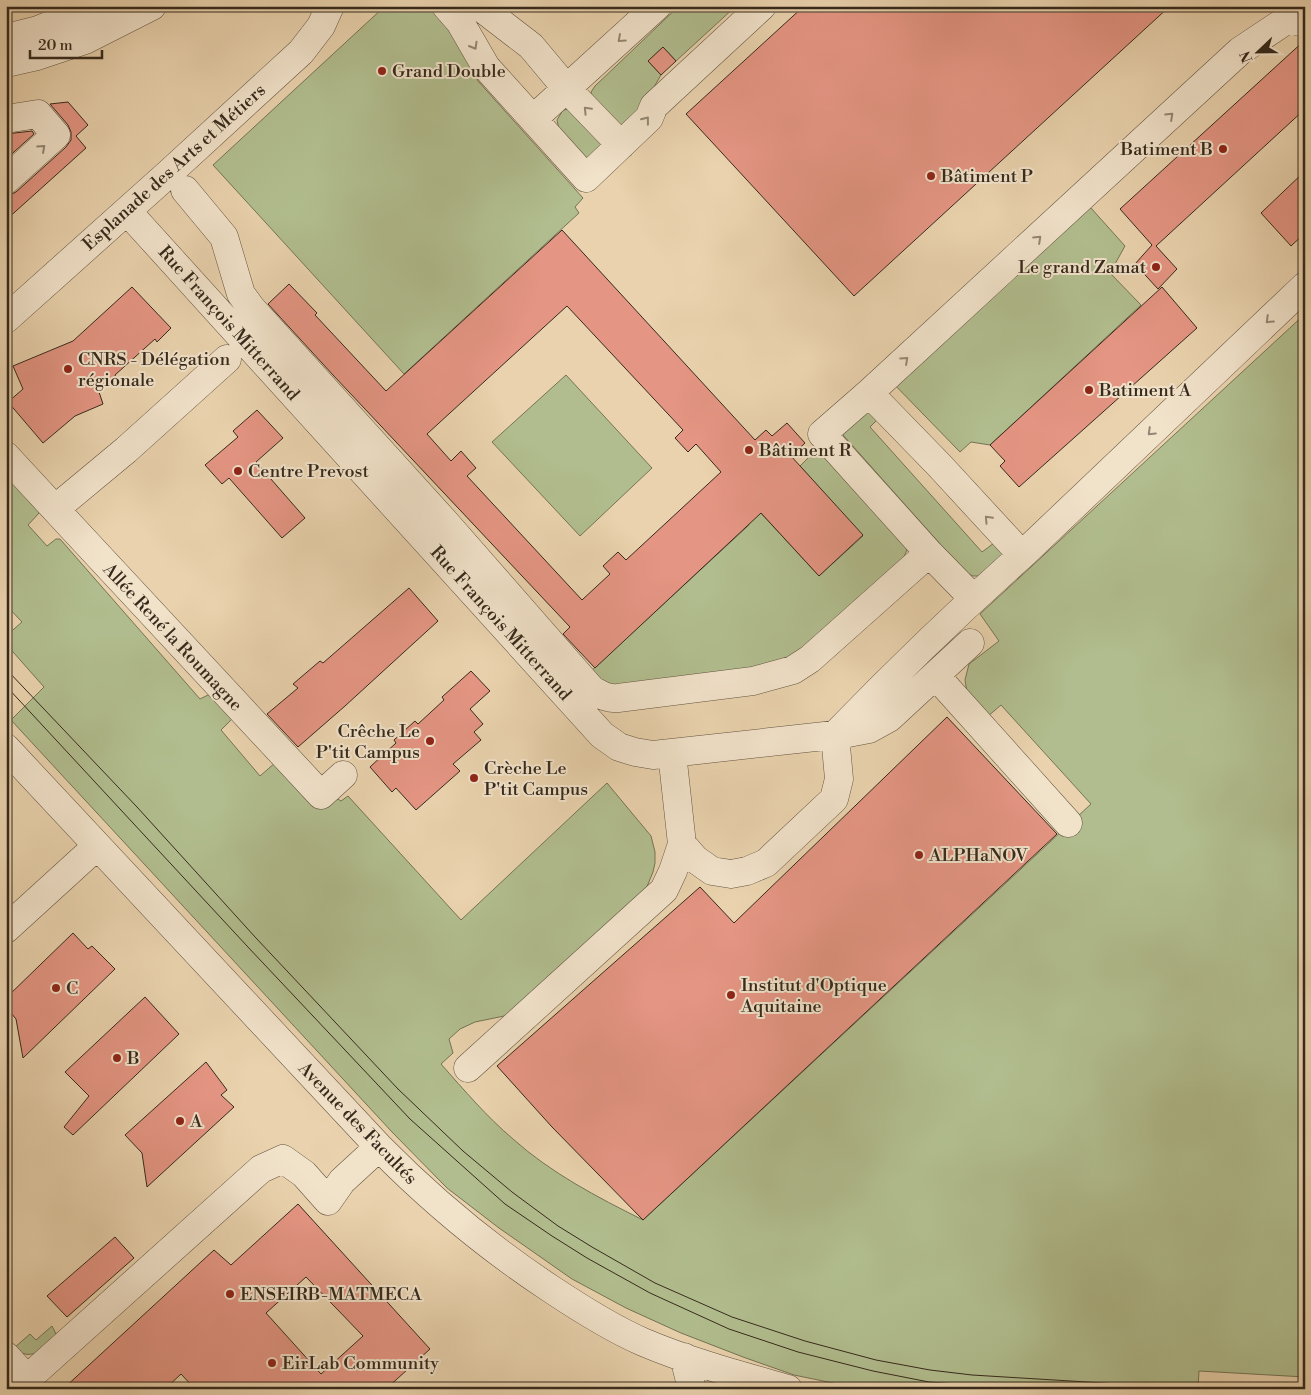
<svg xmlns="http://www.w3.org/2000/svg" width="1311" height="1395" viewBox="0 0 1311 1395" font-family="'Libre Bodoni',serif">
  <rect width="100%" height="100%" fill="#e9d2ad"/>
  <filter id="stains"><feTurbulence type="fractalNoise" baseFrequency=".004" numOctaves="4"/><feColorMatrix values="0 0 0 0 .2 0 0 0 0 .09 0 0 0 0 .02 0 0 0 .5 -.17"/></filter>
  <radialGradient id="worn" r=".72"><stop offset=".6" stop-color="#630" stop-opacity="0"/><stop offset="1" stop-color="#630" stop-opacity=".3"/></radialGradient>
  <!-- green -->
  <path fill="#b1bd8e" stroke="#747455" d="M385,6h46l27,29 20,46 105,117 -8,9 4,6 -175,161 -191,-209z
    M679,6h57l-60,55 -13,-14 -15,14 13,14 -7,12 -3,13 -32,28 -26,-29 -2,-7 4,-6z
    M570,109l35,34 -15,18 -9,-4 -21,-23 -3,-14 6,-10z
    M1082,198l43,48 -15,27 31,32 -151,140 -19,-3 -11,10 -71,-73z
    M1305,314v1063l-106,-6 -1,18h-336l-68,-14 -51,-18 -62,-24 -55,-25 -54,-29 -73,-51 -52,-40 -55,-56 -381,-412 33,-33 -38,-43v-8l16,-14 -16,-17v-128l4,-4 29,31v9l-11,12 19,21 9,-7h4l140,160 14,-7 22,23 -15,15 39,46 16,-14 65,39 7,-5 113,124 146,-137 44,53 4,16v11l-2,9 -7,17 -137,126 -34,7 -15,7 -11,10 4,14 -12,11c23,26 46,53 72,75 38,34 84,58 130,81l448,-416 -90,-99 -14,12 -20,-25 -2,-12 4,-16 30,-23 -19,-27z
    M566,375l86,93 -72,68 -88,-94z
    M865,406l16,10 -11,11 112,125 12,-9 12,13 -25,20h-8l-8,-4 -122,-137 -2,-7z
    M814,452l14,1 80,94 -6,15 -96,87 -29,17 -159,21 -10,-2 -18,-13 158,-146 10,-16 61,66 44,-40 -63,-70z
    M52,1326l4,8v6c-14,10 -26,22 -42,8l16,-14 6,6z"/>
  <!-- building -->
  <path fill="#e49583" stroke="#362a1c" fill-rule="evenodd" d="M804,6h366l-316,290 -168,-182z
    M1305,40v69l-149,137 21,23 -19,20 -23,-25 17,-19 -32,-36z
    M663,47l13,14 -15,14 -13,-14z
    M68,102l20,23 -12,11 10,12 -80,72v-25h4l6,-3 50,-45 5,-7v-8l-3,-7 -18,-21z
    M32,131l2,3 -28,25v-25z
    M1305,171v62l-14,13 -30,-33z
    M562,230l193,210 11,-10 6,6 15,-13 18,20 -14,13 72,79 -44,41 -58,-63 -166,155 -32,-34 7,-7 -237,-252 -65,-71 21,-20 28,29 -2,2 71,76zM567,306l116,124 -8,8 13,14 8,-8 25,28 -95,88 -8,-8 -15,14 7,8 -28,26 -115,-124 9,-8 -15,-17 -10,10 -24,-27z
    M132,287l39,41 -14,14 -2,-3 -40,36 2,6 -19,8 5,15 -28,12 -32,27 -35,-41 15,-13 -10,-23 60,-25z
    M1162,287l35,41 -178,159 -19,-21 5,-5 -15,-16z
    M257,410l26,28 -27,24 49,56 -23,20 -53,-60 -7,6 -17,-19 33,-28 -5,-6z
    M409,588l29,33 -93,85 -47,41 -31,-33 31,-26 -5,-4 27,-23 3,2z
    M471,671l19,20 -20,18 13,15 -9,8 7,8 -28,24 7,7 -44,39 -20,-22 -4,4 -22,-25 26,-24 -2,-3 21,-19 3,3 26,-24 -2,-3z
    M947,717l110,117 -414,386 -91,-93 -55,-61 203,-179 34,36z
    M73,933l15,16 4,-3 23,23 -92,89 -7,-39 -10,-12v-9z
    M145,997l34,37 -106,101 -9,-8 25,-31 -24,-24z
    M206,1062l21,28 -6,5 13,12 -87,80 -5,-34 -17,-18z
    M298,1204l132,145 -44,40h-191l-14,-15 -16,15h-102l151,-139 17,15zM306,1277l57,59 -42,38 -55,-61z
    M115,1237l19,21 -67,59 -20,-21z"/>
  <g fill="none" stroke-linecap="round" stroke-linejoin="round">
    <!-- minor casing -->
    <g stroke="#635440" stroke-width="29">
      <path id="minor" d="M446,6l14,16 26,45 100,111 63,-60 5,-12 108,-100
        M479,6l52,40 36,43 54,56
        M6,38l32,-8 60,-24
        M6,63l31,-7 48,-16 67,-34
        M6,119l32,-5 18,21 -50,45
        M533,119l124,-113
        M185,190l39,47 17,57 11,15 192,212 148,169c9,5 16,9 26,8l135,-17 40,-11 17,-11 119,-106 -107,-119 47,-41 371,-342 48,-32 17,4
        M127,211l475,524 17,12 16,5 18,3 190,-21 26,-5 20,-11 81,-75
        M6,319l162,-145 133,-122 20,-26 9,-20
        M869,393l70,72 83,90
        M6,456l61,66 254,273 22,-20
        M55,509l71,-59 101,-91
        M929,553l44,45
        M936,676l132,147
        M6,748l373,399c52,53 110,101 172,142 30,20 60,39 92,53 47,20 96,33 145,47
        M682,844l13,15 17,12 19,3 16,-3 19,-8 68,-64 5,-20 -4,-44c60,-62 122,-122 187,-180l283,-269
        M6,929l91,-83
        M468,1068l196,-178 9,-19 9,-27 -10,-91
        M6,1356l21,23 234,-210 22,-10 21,15 24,27 14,-20 37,-34
        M684,1357l8,32"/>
    </g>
    <!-- minor -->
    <use href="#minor" stroke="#f1e2ca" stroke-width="28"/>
    <!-- tram -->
    <path stroke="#362a1c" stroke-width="1" d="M6,669l131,138 119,131 142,151 65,62 49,41 46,34 34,21 63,36 77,34 73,24 71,19 54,10 42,5 230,14
      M6,686l241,260 163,173 95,85 47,32 35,22 63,35 79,36 69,23 75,19 56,11 108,7"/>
  </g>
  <!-- one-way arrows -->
  <defs><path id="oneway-chevron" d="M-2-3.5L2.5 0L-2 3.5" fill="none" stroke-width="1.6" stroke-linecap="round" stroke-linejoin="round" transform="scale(1.25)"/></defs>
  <g stroke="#948673">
    <use href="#oneway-chevron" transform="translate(621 39) rotate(138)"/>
    <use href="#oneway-chevron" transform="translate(474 46) rotate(60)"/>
    <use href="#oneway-chevron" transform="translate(587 110) rotate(-134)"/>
    <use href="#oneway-chevron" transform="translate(1170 116) rotate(-43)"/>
    <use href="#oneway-chevron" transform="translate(646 120) rotate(-52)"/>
    <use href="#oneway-chevron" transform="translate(42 148) rotate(-42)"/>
    <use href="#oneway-chevron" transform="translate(1038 239) rotate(-43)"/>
    <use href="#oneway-chevron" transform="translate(1269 320) rotate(136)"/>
    <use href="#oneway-chevron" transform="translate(905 360) rotate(-42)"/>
    <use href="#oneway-chevron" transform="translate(1151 432) rotate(136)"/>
    <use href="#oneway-chevron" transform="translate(988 519) rotate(-133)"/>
  </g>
  <!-- markers -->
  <g fill="#8f2418" stroke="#f1e2ca" stroke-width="2">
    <circle cx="382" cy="71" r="5"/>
    <circle cx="1223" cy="149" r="5"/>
    <circle cx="931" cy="176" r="5"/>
    <circle cx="1156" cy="267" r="5"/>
    <circle cx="68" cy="369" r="5"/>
    <circle cx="1089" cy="390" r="5"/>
    <circle cx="749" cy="450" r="5"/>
    <circle cx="238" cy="471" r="5"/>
    <circle cx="430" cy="741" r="5"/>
    <circle cx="474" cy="778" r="5"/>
    <circle cx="919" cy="855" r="5"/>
    <circle cx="56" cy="988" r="5"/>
    <circle cx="731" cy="995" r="5"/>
    <circle cx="117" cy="1058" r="5"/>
    <circle cx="180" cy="1121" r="5"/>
    <circle cx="230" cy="1294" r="5"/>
    <circle cx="272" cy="1363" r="5"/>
  </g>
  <g text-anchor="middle" stroke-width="4" stroke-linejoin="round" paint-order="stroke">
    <!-- poi labels -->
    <g font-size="18" fill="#362a1c" stroke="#f1e2ca" text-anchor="start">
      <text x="392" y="77">Grand Double</text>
      <text x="1213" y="155" text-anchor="end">Batiment B</text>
      <text x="941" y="182">Bâtiment P</text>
      <text x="1146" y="273" text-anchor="end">Le grand Zamat</text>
      <text x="78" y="365">CNRS - Délégation<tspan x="78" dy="21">régionale</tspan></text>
      <text x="1099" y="396">Batiment A</text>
      <text x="759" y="456">Bâtiment R</text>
      <text x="248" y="477">Centre Prevost</text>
      <text x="420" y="737" text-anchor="end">Crêche Le<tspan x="420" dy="21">P'tit Campus</tspan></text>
      <text x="484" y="774">Crèche Le<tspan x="484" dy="21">P'tit Campus</tspan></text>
      <text x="929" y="861">ALPHaNOV</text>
      <text x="741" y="991">Institut d'Optique<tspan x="741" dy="21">Aquitaine</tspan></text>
      <text x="66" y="994">C</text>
      <text x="127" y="1064">B</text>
      <text x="190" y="1127">A</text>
      <text x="240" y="1300">ENSEIRB-MATMECA</text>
      <text x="282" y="1369">EirLab Community</text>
    </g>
    <!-- street labels -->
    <g font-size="18" fill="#362a1c" stroke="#f1e2ca">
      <text transform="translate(174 167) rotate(-42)" y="6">Esplanade des Arts et Métiers</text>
      <text transform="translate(229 323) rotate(48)" y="6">Rue François Mitterrand</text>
      <text transform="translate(501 623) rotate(48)" y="6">Rue François Mitterrand</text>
      <text transform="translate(173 637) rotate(47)" y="6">Allée René la Roumagne</text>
      <text transform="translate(358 1123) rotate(46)" y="6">Avenue des Facultés</text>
    </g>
  </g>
  <!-- margin -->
  <rect width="1311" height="1395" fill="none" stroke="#e9d2ad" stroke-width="25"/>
  <rect x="8" y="8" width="1296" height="1380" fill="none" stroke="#362a1c" stroke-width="2.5"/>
  <rect x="12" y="12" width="1286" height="1370" fill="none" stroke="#362a1c"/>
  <!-- north arrow -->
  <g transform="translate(1258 52) rotate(248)" stroke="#f1e2ca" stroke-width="4" paint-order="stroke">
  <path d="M0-4L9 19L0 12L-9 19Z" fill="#362a1c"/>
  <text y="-8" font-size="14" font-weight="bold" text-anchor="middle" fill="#362a1c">N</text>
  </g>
  <!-- scale -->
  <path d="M30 50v8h72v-8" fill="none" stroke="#362a1c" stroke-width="2.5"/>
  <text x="38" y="50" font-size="15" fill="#362a1c" stroke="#f1e2ca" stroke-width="4" paint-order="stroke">20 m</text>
  <rect width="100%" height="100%" filter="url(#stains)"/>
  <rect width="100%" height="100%" fill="url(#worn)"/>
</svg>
